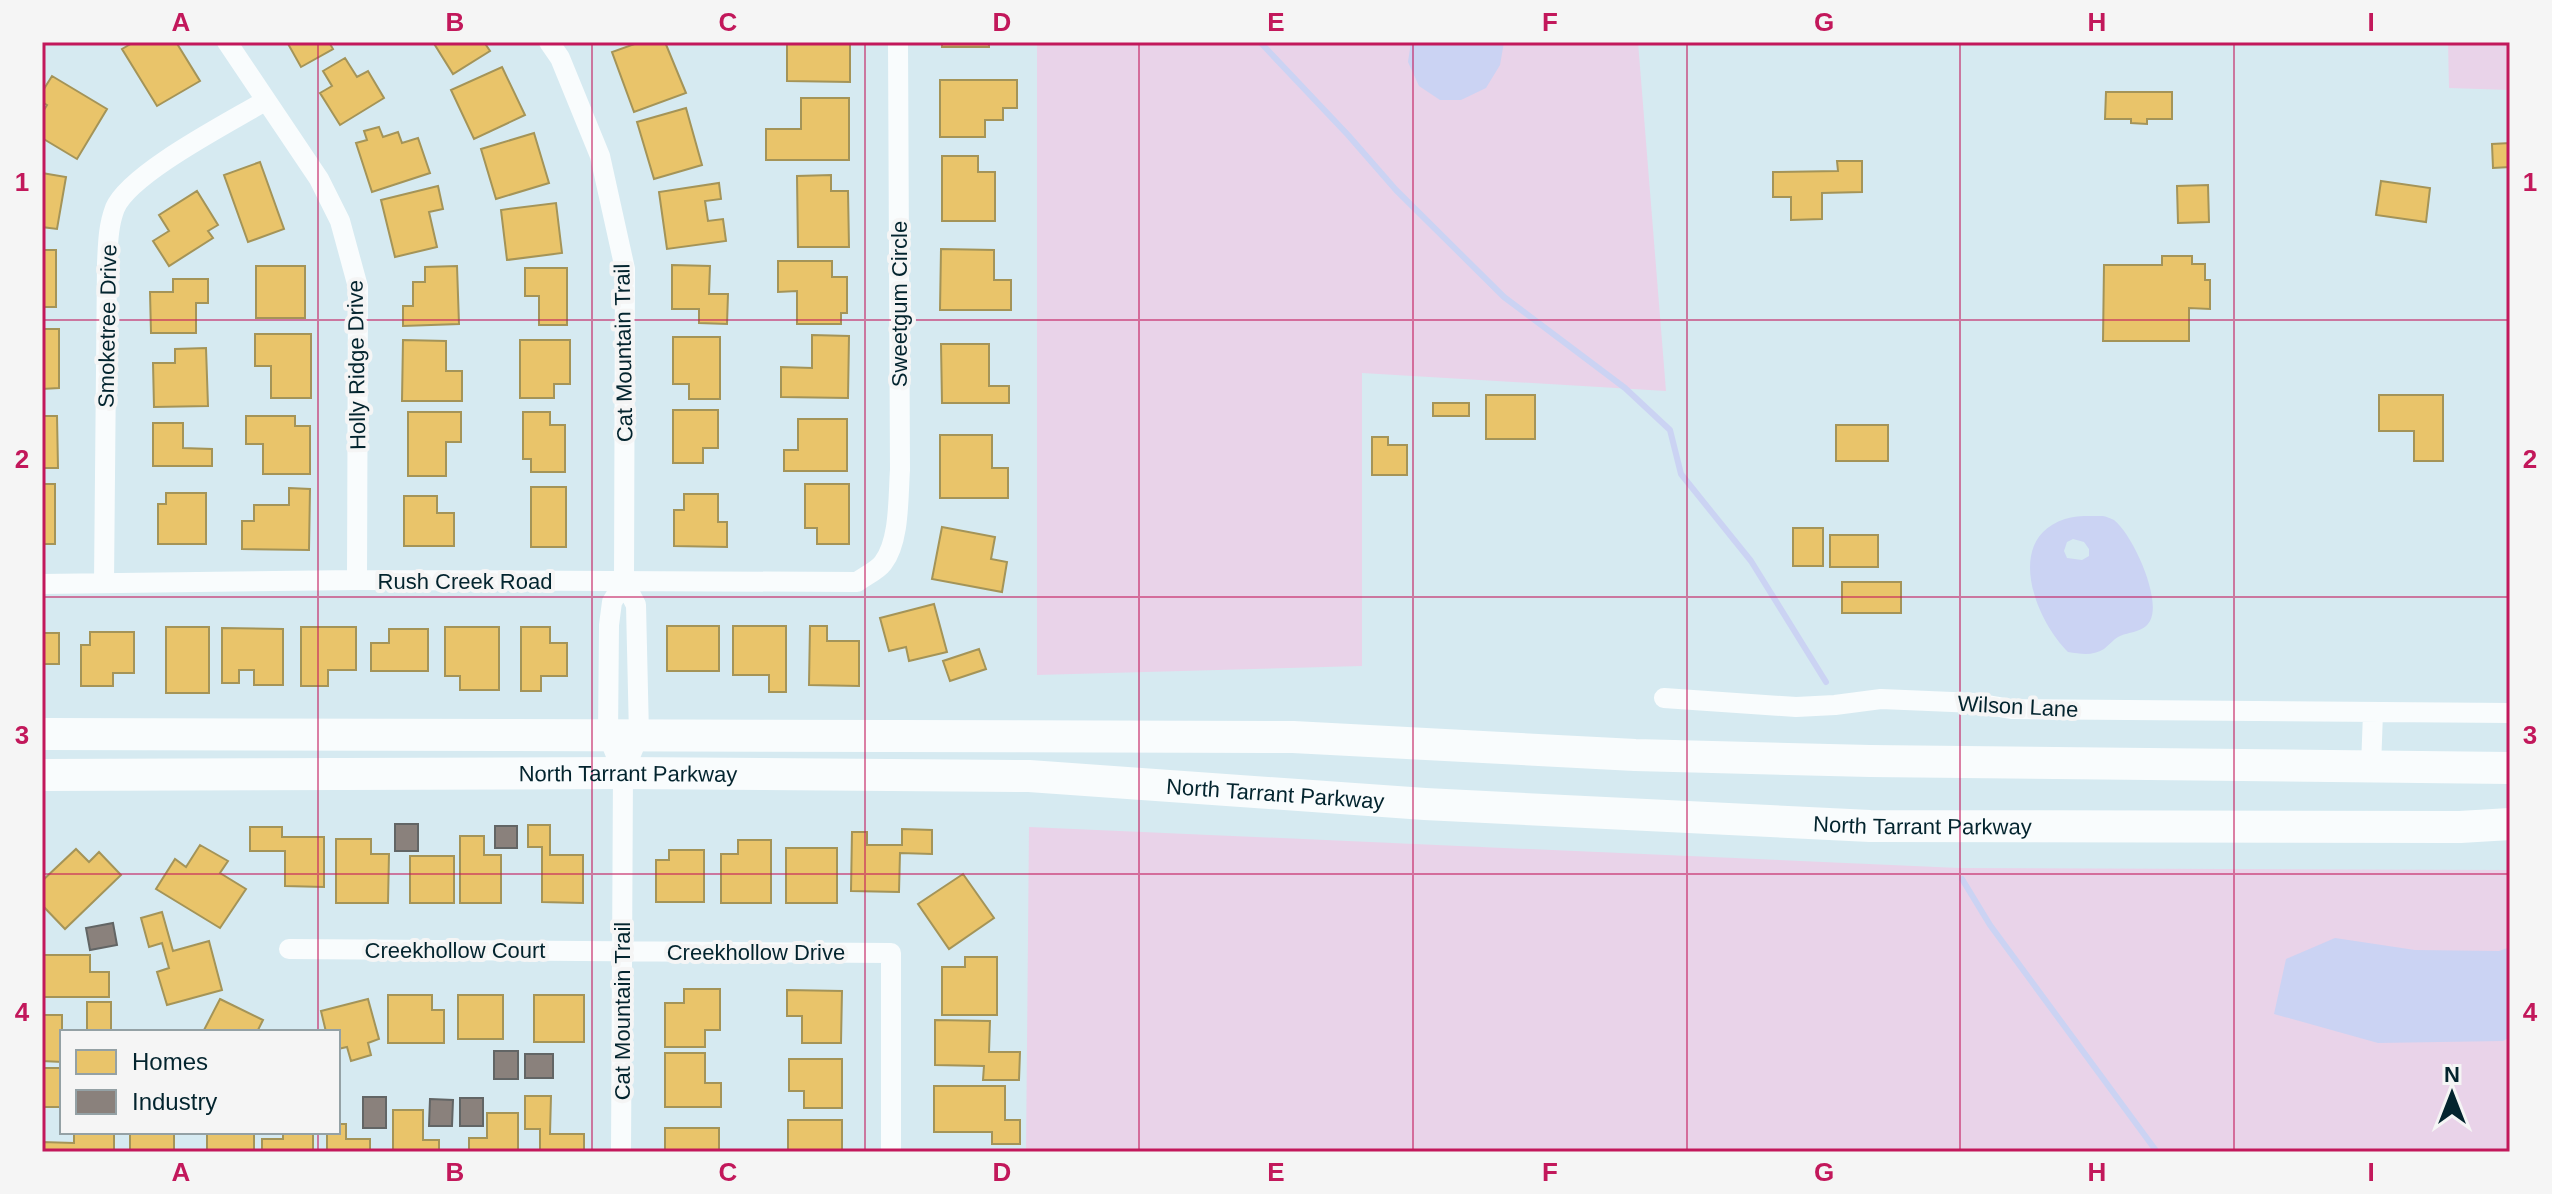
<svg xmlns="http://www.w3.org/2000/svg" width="2552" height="1194" viewBox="0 0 2552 1194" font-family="Arial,sans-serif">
  <rect width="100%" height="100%" fill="#d6eaf1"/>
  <!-- green -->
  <path fill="#e9d3e9" d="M1037,42h601l28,349 -304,-18v293l-325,9z
    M2448,42h62v48l-61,-2z
    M1029,827l930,41 551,2v282h-1484z"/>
  <!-- water -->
  <path fill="#cbd3f3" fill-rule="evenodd" d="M1411,42h93l-4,23 -14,23 -25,12h-21l-21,-14 -11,-24z
    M2103,516c2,0 9,3 11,4 19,15 48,79 36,101 -7,12 -20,10 -32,16 -5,3 -9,8 -14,12 -11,7 -23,5 -36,3 -32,-31 -65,-113 -3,-133 11,-4 26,-3 38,-3zM2073,539l11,3 5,7v7l-7,4 -15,-2 -3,-7 3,-9z
    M2335,938l80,12 84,1 11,-4v90l-7,4 -125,2 -104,-29 12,-55z"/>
  <!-- homes -->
  <path fill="#e9c46a" stroke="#a49458" stroke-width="2" d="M134,42h42l24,39 -43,25 -35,-57z
    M287,42h42l4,7 -32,18z
    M433,42h51l6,9 -37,23z
    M640,42h25l21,51 -52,19 -22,-60z
    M787,42h63v40l-63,-1z
    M942,42h47v5h-47z
    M345,58l12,19 11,-6 16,27 -44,27 -20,-32 12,-7 -9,-15z
    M502,67l23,48 -51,24 -23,-49z
    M52,76l55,33 -30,50 -35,-21v-25l5,-8 -5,-3v-10z
    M940,80h77v28h-14v12h-18v17h-45z
    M2106,92h66v27h-25v5l-16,-1v-4h-26z
    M801,98h48v62h-83v-31h35z
    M686,108l16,57 -48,14 -17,-57z
    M379,127l4,10 15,-5 4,11 16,-5 12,35 -58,19 -16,-49 11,-3 -3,-9z
    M534,133l15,50 -53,16 -15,-50z
    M2510,143v24l-17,1 -1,-24z
    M942,156h36v16h17v49h-53z
    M1837,161h25v31l-40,1v26l-31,1v-23h-18v-25l65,-1z
    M260,162l24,67 -36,13 -24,-67z
    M42,173l24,4 -9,52 -15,-2z
    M831,175v16h17l1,56h-51l-1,-71z
    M2381,181l49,7 -4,34 -50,-7z
    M719,183l2,16 -16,2 3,20 15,-2 3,22 -59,8 -8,-57z
    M2208,185l1,37 -31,1 -1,-37z
    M438,186l5,23 -14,3 8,35 -42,10 -14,-57z
    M197,191l21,34 -10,6 5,7 -44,28 -16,-25 16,-10 -10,-16z
    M556,203l6,50 -55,7 -6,-50z
    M941,249l53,1v30h17v30h-71z
    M42,250h14v57h-14z
    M2162,256h30v8h13v16h5v29l-21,-1v33h-86l1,-76h58z
    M778,261h54v16h15v36h-6v11h-44v-33l-19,1z
    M672,265l38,1 -1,28h19l-1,30 -28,-1v-14h-27z
    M256,266h49v52h-49z
    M457,266l2,58 -56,2v-20h10v-24h12v-15z
    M525,268h42v57h-28v-29h-14z
    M173,279h35v24h-12v30h-45l-1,-41h23z
    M42,329h17v59l-17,1z
    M255,334h56v64h-40v-32h-16z
    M812,335l37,1 -1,62 -67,-1v-30l31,1z
    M673,337h47v62h-31v-15h-16z
    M403,340l43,1v30h16v30h-60z
    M520,340h50v44h-16v14h-34z
    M941,344h48v42h20v17h-67z
    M206,348l2,58 -54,1 -1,-44h22v-14z
    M1486,395h49v44h-49z
    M2379,395h64v66h-29v-30h-35z
    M1433,403h36v13h-36z
    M673,410h45v38h-15v15h-30z
    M408,412h53v30h-15v34h-38z
    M523,412h27v13h15v47h-34v-13h-8z
    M42,416h15l1,52h-16z
    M246,416h49v10h15v48h-47v-30h-17z
    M798,419h49v52h-63v-21h14z
    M153,423h30v25l29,1v17h-59z
    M1836,425h52v36h-52z
    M940,435h52v33h16v30h-68z
    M1372,437h16v8h19v30h-35z
    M42,484h13v60h-13z
    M805,484h44v60h-32v-16h-12z
    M531,487h35v60h-35z
    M289,488l21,1 -1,61 -67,-1v-28h12v-16h35z
    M166,493h40v51h-48v-40h8z
    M684,494h34v28h9v25l-53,-1v-36h10z
    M404,496h33v17h17v33h-50z
    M942,527l53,10 -4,22 16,3 -5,30 -70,-13z
    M1793,528h30v38h-30z
    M1830,535h48v32h-48z
    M1842,582h59v31h-59z
    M934,604l13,48 -38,9 -3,-14 -17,4 -9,-33z
    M667,626h52v45h-52z
    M733,626h53v66h-17v-17h-36z
    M810,626h17v15h32v45l-50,-1z
    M166,627h43v66h-43z
    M301,627h55v43h-28v16h-27z
    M445,627h54v63h-39v-14h-15z
    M521,627h29v16h17v33h-26v15h-20z
    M222,628l61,1v56h-29v-15h-15v13h-17z
    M389,629h39v42h-57v-28h18z
    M90,632h44v41h-21v13h-32v-41h9z
    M42,633h17v31h-17z
    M979,649l7,20 -36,12 -7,-20z
    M528,825h22v30h33v48l-41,-1v-55h-14z
    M250,827h32v10h42v50l-39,-1v-35h-35z
    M902,829l30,1v24l-32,-1 -1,39 -48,-1 1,-59h15v13h35z
    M460,836h24v19h17v48h-41z
    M336,839h35v15h18l-1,49h-52z
    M738,840h33v63h-50v-49h17z
    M200,845l28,16 -8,12 26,16 -26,39 -64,-39 19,-30 11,8z
    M786,848h51v55h-51z
    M76,849l13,13 10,-10 22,23 -56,54 -23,-24v-24z
    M669,850h35v52h-48v-42h13z
    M410,856h44v47h-44z
    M963,874l31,44 -45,31 -31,-45z
    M162,912l11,39 36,-10 13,49 -55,15 -10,-33 12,-4 -7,-25 -13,4 -8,-29z
    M42,955h48v17h19v25h-67z
    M965,957h32v58h-55v-48h23z
    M684,989h36v41h-15v17h-40v-44h19z
    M787,990l55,1 -1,52h-39v-27h-15z
    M388,995h44v15h12v33h-56z
    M458,995h45v44h-45z
    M534,995h50v47h-50z
    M220,999l43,21 -6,12h-54z
    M368,999l11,40 -11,4 3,12 -20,6 -4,-14 -9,2v-17h-12l-5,-21z
    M87,1002h24v30h-49v30l-20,-1v-46h20v15h25z
    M935,1020l55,1 -1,31h31l-1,28h-36l1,-14 -49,-1z
    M665,1053h40v30h16v24h-56z
    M789,1059h53v49h-38v-17h-15z
    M42,1068h20l-1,39h-19z
    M934,1086h71v34h15v24h-28v-12h-58z
    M525,1096h26l-1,38h34v18h-44v-23h-15z
    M393,1110h30v30h16v12h-46z
    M487,1113h31v39h-49v-14h18z
    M788,1120h54v32h-54z
    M338,1124h8v15h24v13h-43v-20h11z
    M665,1128h54v24h-54z
    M74,1132h40v20h-72v-10l32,1z
    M130,1132h44v20h-44z
    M207,1132h47v20h-47z
    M283,1132h30v20h-51v-13h21z"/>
  <!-- industry -->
  <path fill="#8a817c" stroke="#626565" stroke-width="2" d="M395,824h23v27h-23z
    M495,826h22v22h-22z
    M113,923l4,22 -27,5 -4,-22z
    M494,1051h24v28h-24z
    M525,1054h28v24h-28z
    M363,1097h23v31h-23z
    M460,1098h23v28h-23z
    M430,1099l23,1 -1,26h-23z"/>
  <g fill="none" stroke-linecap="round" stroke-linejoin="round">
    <!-- stream -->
    <path stroke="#cbd3f3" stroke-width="6" d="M1260,42l88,93 48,55 108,107 121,91 45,42 11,44 70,87 75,121
      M1962,879l28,46 167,227"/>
    <!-- minor -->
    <path stroke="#f9fcfd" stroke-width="20" d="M227,42l92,137 21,42 18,66 -1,293
      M549,42l11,16 40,98 25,113 -1,313 12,23 3,130 -16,38
      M104,582l3,-319c1,-18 1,-37 8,-55 15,-35 115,-86 150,-107
      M42,584l315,-4 500,2c8,-6 20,-11 26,-19 17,-22 15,-66 17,-93l-2,-428
      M1664,698l132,9 39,-2 46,-6 95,4 35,6 499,4
      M2371,767l2,-54
      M289,949l602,4v199
      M621,1152l2,-379 -15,-38 1,-110 3,-23 12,-20"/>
    <!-- primary -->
    <g stroke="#f9fcfd" stroke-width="32">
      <path d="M42,734l1251,3 342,18 235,6 640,7"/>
      <path id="s1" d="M42,775l581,-2 406,3 396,28 445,22 590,1 50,-3"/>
    </g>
  </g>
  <!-- grid -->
  <path fill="none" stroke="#c2185b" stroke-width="2" stroke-opacity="0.55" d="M318,42v990M592,42v1110M865,42v1110M1139,42v1110M1413,42v1110M1687,42v1110M1960,42v1110M2234,42v1110M42,320h2468M42,597h2468M42,874h2468M318,1132v20"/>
  <g text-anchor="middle" stroke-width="8" stroke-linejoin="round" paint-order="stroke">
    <!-- street labels -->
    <g font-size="22" fill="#03242e" stroke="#f5f5f5">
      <text transform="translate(899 304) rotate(-90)" y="8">Sweetgum Circle</text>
      <text transform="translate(107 326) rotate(-89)" y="8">Smoketree Drive</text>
      <text transform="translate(623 353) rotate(-91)" y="8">Cat Mountain Trail</text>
      <text transform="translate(356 365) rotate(-91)" y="8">Holly Ridge Drive</text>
      <text x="465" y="589">Rush Creek Road</text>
      <text transform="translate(2018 706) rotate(3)" y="8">Wilson Lane</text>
      <text dy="8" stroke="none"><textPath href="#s1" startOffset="586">North Tarrant Parkway</textPath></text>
      <text dy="8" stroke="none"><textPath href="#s1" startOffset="1234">North Tarrant Parkway</textPath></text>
      <text dy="8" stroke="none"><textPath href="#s1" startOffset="1882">North Tarrant Parkway</textPath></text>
      <text x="455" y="958">Creekhollow Court</text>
      <text x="756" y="960">Creekhollow Drive</text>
      <text transform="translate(622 1011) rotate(-90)" y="8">Cat Mountain Trail</text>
    </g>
  </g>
  <!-- border -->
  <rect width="2552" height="1194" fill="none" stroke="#f5f5f5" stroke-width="88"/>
  <!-- legend -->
  <rect x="60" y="1030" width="280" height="104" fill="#f5f5f5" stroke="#94a1a5" stroke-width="2"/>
  <rect x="76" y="1050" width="40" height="24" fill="#e9c46a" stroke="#94a1a5" stroke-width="2"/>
  <text x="132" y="1070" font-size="24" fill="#03242e">Homes</text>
  <rect x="76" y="1090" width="40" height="24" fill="#8a817c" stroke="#94a1a5" stroke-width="2"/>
  <text x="132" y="1110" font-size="24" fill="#03242e">Industry</text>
  <!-- north arrow -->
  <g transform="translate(2452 1094)" stroke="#f5f5f5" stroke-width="6" paint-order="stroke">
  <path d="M0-6L14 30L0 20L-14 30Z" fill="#03242e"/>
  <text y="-12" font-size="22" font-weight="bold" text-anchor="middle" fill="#03242e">N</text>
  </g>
  <rect x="44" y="44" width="2464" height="1106" fill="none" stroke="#c2185b" stroke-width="3"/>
  <g font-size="26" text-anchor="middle" font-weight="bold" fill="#c2185b">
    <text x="181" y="31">A</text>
    <text x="455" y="31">B</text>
    <text x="728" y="31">C</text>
    <text x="1002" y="31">D</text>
    <text x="1276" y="31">E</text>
    <text x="1550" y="31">F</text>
    <text x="1824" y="31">G</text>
    <text x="2097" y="31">H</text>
    <text x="2371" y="31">I</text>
    <text x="22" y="191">1</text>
    <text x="2530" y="191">1</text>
    <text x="22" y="468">2</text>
    <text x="2530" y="468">2</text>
    <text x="22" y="744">3</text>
    <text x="2530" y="744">3</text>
    <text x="22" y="1021">4</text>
    <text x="2530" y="1021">4</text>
    <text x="181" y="1181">A</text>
    <text x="455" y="1181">B</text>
    <text x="728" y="1181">C</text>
    <text x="1002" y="1181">D</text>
    <text x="1276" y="1181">E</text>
    <text x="1550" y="1181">F</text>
    <text x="1824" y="1181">G</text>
    <text x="2097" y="1181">H</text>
    <text x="2371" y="1181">I</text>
  </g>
</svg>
